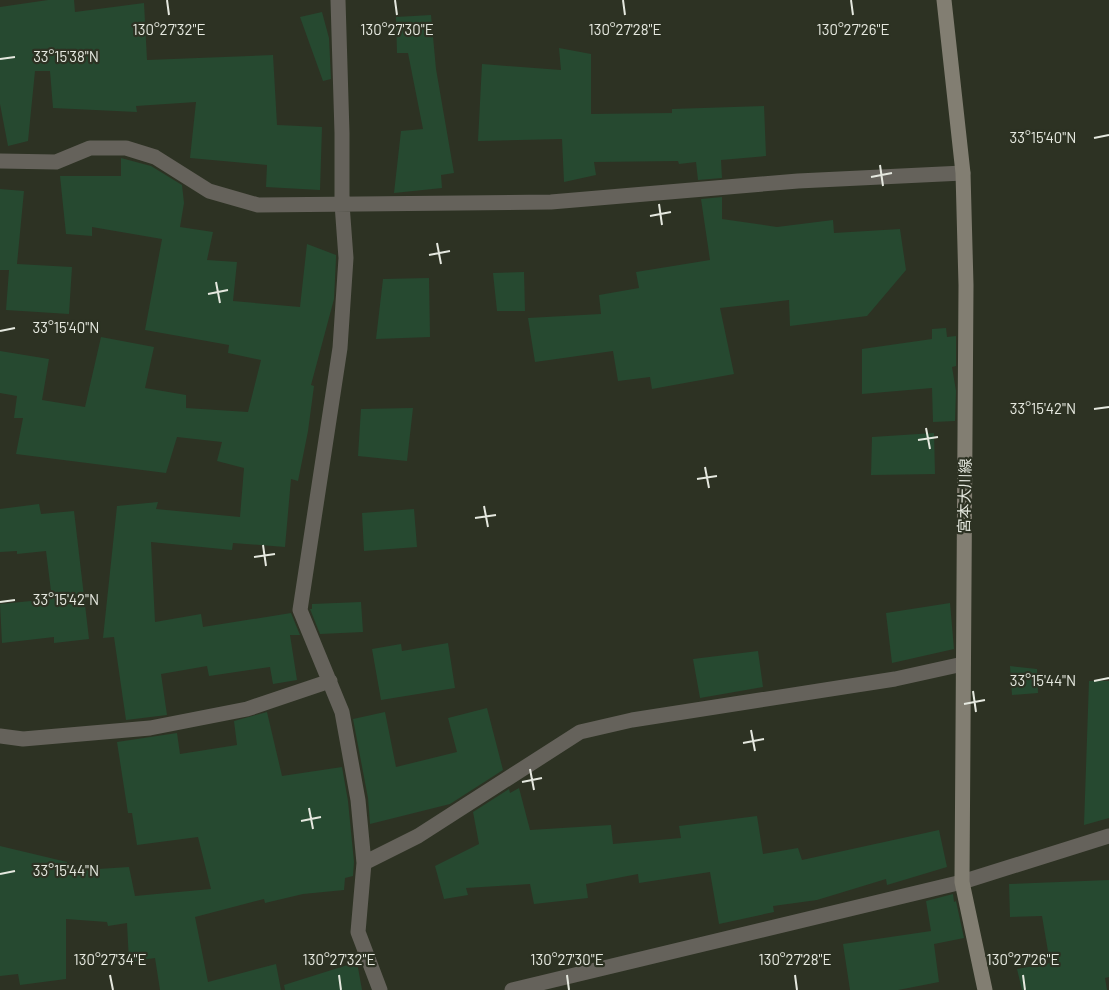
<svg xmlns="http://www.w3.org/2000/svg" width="1109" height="990" viewBox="0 0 1109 990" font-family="Barlow,'Noto Sans JP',sans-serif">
  <rect width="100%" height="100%" fill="#2d3223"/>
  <!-- building -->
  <path fill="#264930" d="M48,0h26l1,12 69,-9 3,57 126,-5 4,70 45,2 -2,63 -54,-3 1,-22 -77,-7 6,-56 -60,4 1,6 -84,-4 -3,-37h-15l-7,70 -20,5 -8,-42v-97z
    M322,12l7,26 2,41 -8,2 -23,-64z
    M431,15l5,54 18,104 -13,2 1,13 -48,5 7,-62 22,-2 -15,-76h-11l-1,-36z
    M559,48l32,6v60l81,-1v-4l92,-3 2,50 -45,4 1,18 -24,2 -2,-18 -17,2 -1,-3 -84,1 2,13 -32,7 -2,-43 -84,2 4,-77 79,6z
    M121,158l30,8 31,19 2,18 -4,24 33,5 -6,28 30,2 -4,39 67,6 7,-63 29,11v3l-2,41 -23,86 3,1 -6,45 -10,50 -7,-2 -6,68 -52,-4 -1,7 -81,-8 4,80 46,-8 2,13 88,-14 9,22h-10l7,45 -24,4 -3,-17 -61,9 -2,-10 -46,8 6,41 -41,5 -12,-83 -11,1 14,-132 41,-4 -2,7 84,8 4,-49 -27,-7 5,-19 -45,-5 -11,36 -150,-19 7,-36h-9l3,-22 -17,-3v-42l49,8 -7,41 43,7 16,-70 53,10 -9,41 41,7v13l62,4 13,-52 -33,-7 1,-8 -84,-15 17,-91 -70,-12v9l-26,-2 -6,-58h61z
    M0,189l24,2 -7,73 55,3 -3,47 -63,-4 3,-40h-9z
    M722,197v22l55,8 56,-7 1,13 66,-4 6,41 -39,46 -77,10 -1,-26 -69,8 14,66 -82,15 -2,-12 -32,4 -5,-30 -78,11 -7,-44 73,-4 -2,-19 40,-7 -3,-16 74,-12 -9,-61z
    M524,272l1,39h-28l-4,-38z
    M429,278l1,59 -54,2 7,-60z
    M946,328l1,9 9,-1v30l-4,1 4,24 -1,30 -22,1 -1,-34 -70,6v-45l70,-10v-10z
    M413,408l-6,53 -49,-5 3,-47z
    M934,433l1,41 -64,1 1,-38z
    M39,504l2,10 33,-3 15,128 -35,4v-6l-52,6 -2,-39 52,-5 -6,-48 -29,3v-3l-17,1v-43z
    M414,509l3,38 -53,4 -2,-38z
    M361,602l2,30 -43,2 -10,-25h2v-5z
    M950,603l4,46 -62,14 -6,-50z
    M448,643l7,45 -74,12 -9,-51 29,-5 1,7z
    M758,651l5,36 -63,11 -7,-39z
    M1010,666l27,3 1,24 -26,2z
    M1089,681h20v137l-25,7z
    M487,708l16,62 -53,34 -80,20 -2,-26 -15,-79 32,-7 11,55 61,-15 -9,-34z
    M267,712l15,64 60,-9 6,34 6,61 -1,14 -8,2 -1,12 -41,4 -38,9 -1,-4 -69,18 13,65 68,-18 5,26h-121l-5,-32 -26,4 -2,-39 -19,3 -1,-4 -41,-3v60l-46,6 -2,-11 -18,2v-130l67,16v9l62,-4 6,29 76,-7 -13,-52 -61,8 -5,-32h-4l-11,-71 60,-9 3,21 57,-9 -3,-24z
    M519,788l11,42 81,-5 2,19 68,-6 -2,-12 78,-10 6,38 35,-6 4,12 137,-30 8,37 -60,18 -1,-6 -69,21 -44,6 1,6 -55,12 -9,-52 -71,11 -1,-9 -52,10 2,14 -54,6 -4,-20 -64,4 2,7 -24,4 -9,-33 44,-22 -6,-32 36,-23 1,4z
    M1109,880v97l-4,1 2,12h-85l-5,-21 33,-6 -8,-47 -32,1 -1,-33z
    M953,894l1,8 2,-1 8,37 -30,6 5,38 -41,8h-48l-7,-46 88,-13 -5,-30z
    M357,962l5,28h-77l-1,-5z"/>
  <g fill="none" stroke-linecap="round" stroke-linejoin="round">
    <!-- service -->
    <path stroke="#65625b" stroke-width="15" d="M512,990l450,-108 147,-46"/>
    <!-- minor -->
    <path stroke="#65625b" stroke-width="15" d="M338,0l4,133v71l4,54 -6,90 -40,262 42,102 16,88 6,63 -6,69 22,58
      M0,161l56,1 34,-14h36l29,9 54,34 49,14 293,-3 247,-21 165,-8
      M0,736l23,3 127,-11 97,-19 83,-28
      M364,863l54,-27 162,-104 52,-12 263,-41 68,-15"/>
    <!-- secondary -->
    <path stroke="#827e72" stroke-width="15" d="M944,0l19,173 3,112 -4,597 23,108"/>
  </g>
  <!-- ticks -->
  <path fill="none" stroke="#e5e8df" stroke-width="2" d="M167,0l2,15M395,0l2,15M623,0l2,15M851,0l2,15M0,59l15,-2M1094,138l15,-3M880,165l3,21M871,177l21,-4M659,204l3,21M650,216l21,-4M437,243l4,21M429,255l21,-4M216,282l4,21M208,294l20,-4M0,331l15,-3M1094,409l15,-2M926,428l4,21M918,440l20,-3M705,467l4,21M697,479l20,-3M484,506l4,21M475,518l21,-3M263,545l3,21M254,557l21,-3M0,602l15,-2M1094,681l15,-3M973,691l3,21M964,704l21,-4M751,730l4,21M743,743l21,-4M530,769l4,21M522,782l20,-4M309,808l4,21M301,821l20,-4M0,874l15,-3M110,975l3,15M339,975l2,15M567,975l2,15M795,975l2,15M1023,975l2,15"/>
  <g text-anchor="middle" stroke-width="4.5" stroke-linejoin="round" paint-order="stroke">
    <!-- street labels -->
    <g font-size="15" fill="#e5e8df" stroke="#2d3223">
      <text transform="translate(965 496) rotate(-89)" y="5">宮本大川線</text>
    </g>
  </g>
  <g font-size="15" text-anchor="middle" fill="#e5e8df" stroke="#2d3223" stroke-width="4.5" stroke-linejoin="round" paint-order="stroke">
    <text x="169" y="35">130°27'32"E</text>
    <text x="397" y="35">130°27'30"E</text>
    <text x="625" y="35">130°27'28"E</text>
    <text x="853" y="35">130°27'26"E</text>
    <text x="66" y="62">33°15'38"N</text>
    <text x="1043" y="143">33°15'40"N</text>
    <text x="66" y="333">33°15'40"N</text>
    <text x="1043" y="414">33°15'42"N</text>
    <text x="66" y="605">33°15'42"N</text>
    <text x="1043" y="686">33°15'44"N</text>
    <text x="66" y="876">33°15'44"N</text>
    <text x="110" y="965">130°27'34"E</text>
    <text x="339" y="965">130°27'32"E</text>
    <text x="567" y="965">130°27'30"E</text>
    <text x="795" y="965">130°27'28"E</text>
    <text x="1023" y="965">130°27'26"E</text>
  </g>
</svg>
